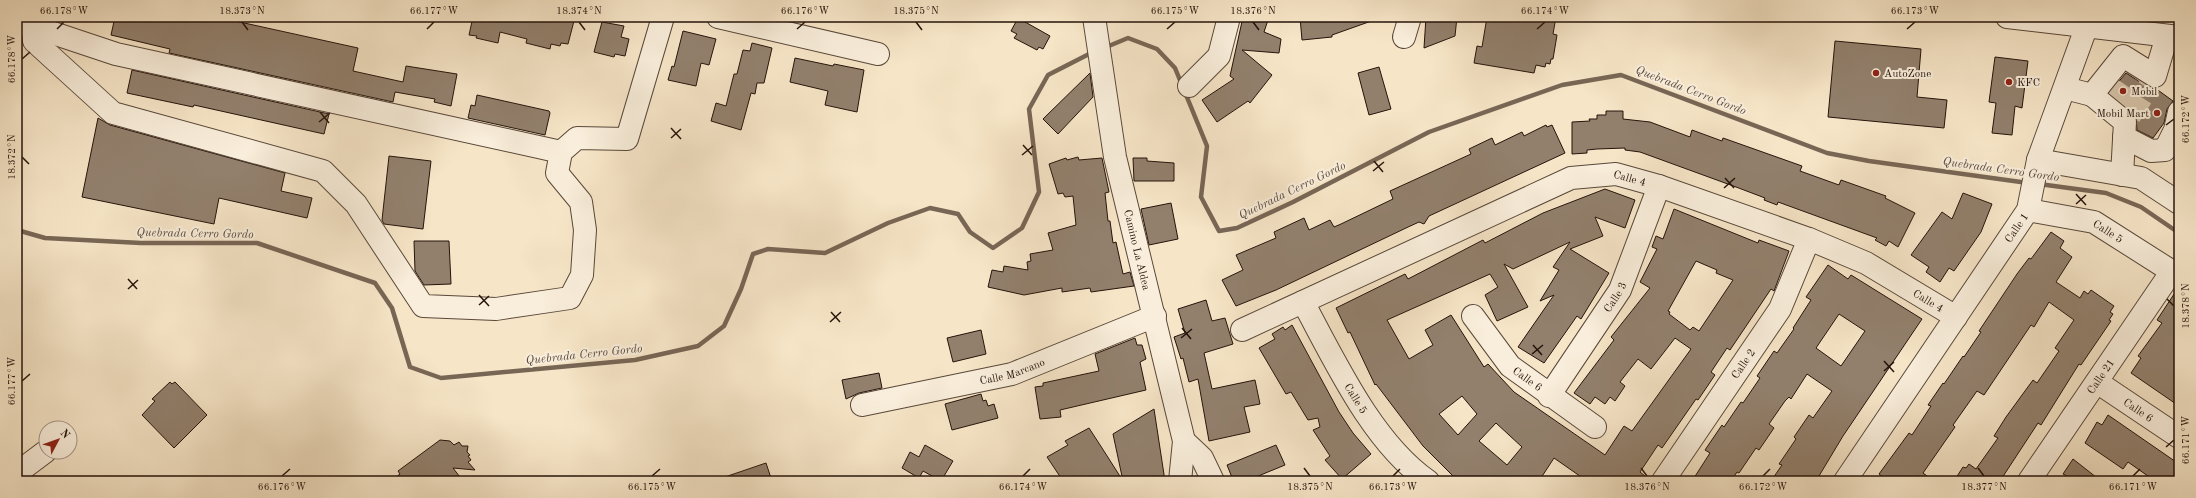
<svg xmlns="http://www.w3.org/2000/svg" width="2196" height="498" viewBox="0 0 2196 498" font-family="'Old Standard TT',serif">
  <rect width="100%" height="100%" fill="#f6e5c7"/>
  <filter id="stains"><feTurbulence type="fractalNoise" baseFrequency=".005" numOctaves="4"/><feColorMatrix values="0 0 0 0 .2 0 0 0 0 .09 0 0 0 0 .02 0 0 0 .5 -.17"/></filter>
  <radialGradient id="worn" r=".72"><stop offset=".6" stop-color="#630" stop-opacity="0"/><stop offset="1" stop-color="#630" stop-opacity=".3"/></radialGradient>
  <g fill="none" stroke-linecap="round" stroke-linejoin="round">
    <!-- stream -->
    <path stroke="#786655" stroke-width="4.5" d="M1104,48l24,-10 29,11 18,19 32,78 -6,51 18,34 18,-3 56,-26 136,-70 133,-47 59,-10 206,78 42,8 159,22
      M2039,184l67,9 35,14 38,26
      M17,230l28,8 96,5h116l118,40 17,25 18,59 31,11 194,-18 63,-14 26,-20 17,-37 12,-35 15,-5 57,4 63,-30 42,-15 28,6 12,18 23,16 29,-20 17,-36 -10,-83 19,-34 45,-23"/>
  </g>
  <!-- building -->
  <path fill="#92806d" stroke="#25130b" fill-rule="evenodd" d="M115,17h102l141,31 -5,23 50,11 3,-16 51,8 -6,32 -17,-4 1,-3 -40,-7 -2,10 -224,-49 1,-4 -59,-14z
    M473,17h102l-7,27 -7,-1 -1,3 -9,-2 -1,5 -24,-6 1,-4 -27,-7 -2,11 -22,-5 1,-2 -8,-1z
    M1243,17h26l-5,15 17,7 -2,14 -37,-3 30,25 -22,28 -2,-2 -31,21 -15,-22 32,-21 -4,-3z
    M1300,17h76l1,2 -45,16v2l-30,3z
    M1426,17h31l-2,19 -31,12z
    M1487,17h69l-3,17 4,1 -4,24h-2l-1,5 -4,-1 -1,4 -9,-2 -2,8 -60,-10 3,-17 5,1z
    M1018,18l32,18 -7,13 -4,-2 -2,3 -23,-12 3,-4 -6,-3z
    M602,22l22,4 -3,11 8,2 -4,17 -10,-2 -1,3 -20,-5z
    M683,31l33,8 -7,26 -8,-2 -5,23 -28,-6 4,-14 2,1z
    M1835,41l86,8 -4,48 30,3 -3,28 -116,-11z
    M752,43l20,5 -8,35h-7l-2,11 -4,-1 -10,37 -30,-9 5,-18 10,3 8,-32h3l6,-24 7,1z
    M1995,57l33,4 -6,47 -7,-2 -3,29 -20,-2 4,-30 -7,-1z
    M795,58l38,8 1,-2 30,6 -7,42 -32,-7 3,-14 -38,-9z
    M1379,67l12,42 -22,6 -11,-42z
    M132,70l197,44 -5,20 -130,-29 -1,2 -66,-14z
    M1090,73l3,24 -35,37 -15,-15z
    M2126,73l22,14 7,1 18,13 -6,8 -3,14 -11,15 -16,-8 -1,-13 -27,-24z
    M477,95l72,16 1,2 -5,22 -77,-17 3,-13 4,1z
    M1606,111h17v8l27,3 40,15 2,-7 30,11 1,-3 79,28 -2,5 39,14 2,-5 45,16 -1,2 30,15 -17,34 -9,-6 -3,5 -11,-6 2,-2 -99,-36 -1,3 -13,-5 1,-2 -29,-11 -96,-35 -15,-2v-2l-28,1 -10,1v3l-15,1v-32l18,-1 -1,-2h8v-4h9z
    M98,118l12,7 175,48 -4,18 31,7 -5,20 -88,-20 -5,26 -132,-27z
    M1546,125l1,2 5,-2 13,28 -136,63 -5,8 -5,-2 -13,6 -130,62 -40,16 -14,-26 21,-10 -7,-15 40,-17 -2,-6 30,-14 5,12 21,-10 4,7 7,-3 52,-25 -3,-8 81,-37 -2,-5 23,-11 3,7 27,-13 2,4z
    M389,156l42,5 -8,68 -39,-5 -2,-4z
    M1078,157l1,3 23,-2 7,34 -4,1 3,28h2l3,22 3,-1 7,32 7,-2 4,14 -43,6 -1,-4 -28,4v-4l-38,7 -36,-8 4,-17 11,2 1,-6 24,4 -1,-8 4,-1 -1,-7 23,-4 -5,-17 28,-8 -3,-29 -8,1 -2,-4 -5,1 -9,-30 17,-6 1,2z
    M1133,158h14v3l27,2v18h-40z
    M1605,189l30,11 -10,28 -30,-11 8,19 -33,13 39,24 -28,46 -4,-3 -33,47 -26,-16 36,-52 -14,6 19,-31 -6,-3 17,-25 -57,27 -9,-5 24,43 -31,14 -12,-26 13,-8 -8,-13 -103,46 22,39 24,-14 -8,-15 26,-15 33,52 4,-3 26,28 91,63 19,-29 8,5 59,-82 -16,-11 -24,31 -13,-10 -18,23 5,4 -10,15 -5,-4 -5,7 -10,-7 -5,7 -16,-11 40,-53 -3,-3 39,-49 -10,-6 17,-33 -5,-2 4,-11 7,3 11,-30 84,34 1,-3 30,11 -15,40 -3,-2 -41,61 -3,-2 -16,24 4,3 -17,25 -2,-1 -34,49 -4,-3 -18,27 11,9h-64l-33,-23 -15,23h-81l-35,-35 -47,-62 -1,1 -25,-53 -2,1 -12,-25 69,-34 3,5 75,-39 2,3 58,-30zM1696,261l21,9 -1,3 17,7 -34,51 -6,-4 -3,3 -21,-16 1,-2 -2,-1zM1462,396l15,18 -19,21 -19,-21zM1496,423l26,24 -15,18 -28,-24z
    M1963,193l29,11 -11,28 -27,39 -5,-3 -9,14 -14,-10 3,-5 -18,-12 31,-43 10,7z
    M1171,203l7,36 -29,6 -8,-36z
    M2051,232l13,9 -4,7 12,9 -16,25 24,16 4,-7 4,3 3,-4 23,16 -4,6 3,2 -4,6 2,1 -30,44 -2,-1 -38,61 -3,-2 -38,58h-46l9,-14 3,1 3,-4 7,5 22,-31 -4,-2 12,-19 27,-37 4,3 22,-32 -4,-3 19,-28 -25,-18 -15,25 -3,-2 -47,70 -7,-4 -24,34 2,2 -32,46 11,8h-46l-9,-7 30,-41 3,2 19,-29 -3,-1 15,-22 1,1 19,-28 1,1 17,-25 -2,-1 38,-57 12,-16 2,1z
    M414,241h35l2,43 -27,1 -9,-14z
    M1828,265l20,14 3,-4 71,44 -79,117 -27,45h-45l11,-16 -3,-1 17,-25 -2,-2 15,-22 4,3 19,-27 -25,-17 -16,25 -2,-2 -4,4 -16,23 5,4 -15,22 -3,-2 -17,25 -2,-1 -6,9h-39l18,-28 -5,-3 17,-25 2,2 17,-25 2,1 17,-25 -3,-2 17,-25 3,2 17,-24 -1,-1 18,-28 -5,-3zM1839,314l26,17 -24,35 -25,-18z
    M2178,288h1v118l-48,-33 10,-15 -3,-2 24,-33 -5,-3z
    M1206,300l6,21 13,-3 8,26 -29,9 8,36 43,-9 5,24 -16,3 6,25 -41,9 -11,-62 -9,3 -6,-24 -2,1 -7,-22 11,-4 -7,-24z
    M1292,325l47,87 14,21 18,21 -29,25 -17,-19 5,-4 -17,-26 7,-3 -2,-9 -10,2 -17,-28 -5,2 -27,-46 16,-9 -3,-5 11,-7 2,3z
    M981,330l5,24 -33,8 -6,-24z
    M1135,338l2,7h5l4,14 -6,3 6,28 -86,20 1,7 -21,2 -5,-32 8,-1v-3l56,-12 -4,-17z
    M879,373l3,15 -23,5 -13,6 -4,-19z
    M170,382l2,2 3,-2 32,33 -33,33 -32,-33 13,-14 -3,-2z
    M981,394l2,7 3,-1 2,6 6,-2 4,14 -46,12 -7,-26z
    M1154,409l11,72h-42l-10,-47z
    M2108,415l71,49v17h-24l-27,-19 -5,7 -38,-26 12,-21 5,3z
    M1089,428l13,20 21,33h-40l-1,-3 -4,3h-15l-16,-24 21,-12 -3,-4z
    M440,440l10,1 4,4 5,-3 3,4h6l-1,6 3,3 -2,1 3,4 -3,2 7,8 -22,-2 10,13h-72l9,-7 -2,-3z
    M925,445l28,16 -12,20 -18,-10 -4,7 -17,-10 8,-16 9,5z
    M1276,445l9,20 -39,16h-4l-2,-4 -7,3 -6,-15z
    M2073,459l28,22h-37l3,-5 -4,-2z
    M766,463l6,18h-52l-1,-2z"/>
  <g fill="none" stroke-linecap="round" stroke-linejoin="round">
    <!-- minor-tunnel -->
    <path stroke="#d7c6ab" stroke-width="22" stroke-dasharray="22 11" stroke-linecap="butt" d="M2113,103l21,-30
      M2130,116l20,-31"/>
    <!-- minor casing -->
    <g stroke="#59483a" stroke-width="24">
      <g id="minor">
        <path d="M718,17l160,37"/>
        <path id="s1" d="M1094,17l21,140 69,284 -4,40"/>
        <path d="M2007,17l172,20"/>
        <path d="M17,21l99,33 445,98"/>
        <path d="M32,26l2,15 79,72 210,58 33,33 67,102 73,3 74,-11 12,-23 3,-45 -4,-28 -24,-29 4,-21 16,-14 50,1 36,-122"/>
        <path d="M1404,37l6,-20"/>
        <path d="M1189,86l30,-30 10,-39"/>
        <path d="M2065,88l27,7 31,-39 32,20 12,-40"/>
        <path d="M2092,95l33,27 -3,53"/>
        <path d="M2124,137l27,14 14,-1 10,-20 4,-18"/>
        <path d="M2038,160l103,18 38,25"/>
        <path id="s2" d="M2028,210l66,12 85,54"/>
        <path id="s3" d="M1303,302c32,59 69,140 125,179"/>
        <path id="s4" d="M1473,316l37,50 85,61"/>
        <path id="s5" d="M1242,330l329,-152 45,-4 43,12 150,53 57,24 90,54"/>
        <path id="s6" d="M2097,382l82,55"/>
        <path id="s7" d="M1549,396l71,-106 39,-104"/>
        <path id="s8" d="M862,405l150,-31 143,-58"/>
        <path d="M1184,441l18,17 11,23"/>
        <path d="M17,473l28,-21"/>
        <path id="s9" d="M1663,481l117,-172 29,-70"/>
        <path id="s10" d="M1845,481l183,-271 10,-50 52,-143"/>
        <path id="s11" d="M2029,481l143,-210"/>
      </g>
    </g>
    <!-- minor -->
    <use href="#minor" stroke="#f9eedb" stroke-width="22"/>
  </g>
  <!-- ticks -->
  <path fill="none" stroke="#25130b" stroke-width="1.5" d="M242,22l6,8M579,22l6,8M916,22l6,8M1253,22l6,8M57,29l7,-7M427,29l7,-7M797,29l8,-7M1167,29l8,-7M1537,29l8,-7M1907,29l8,-7M22,59l8,-7M320,112l9,11M319,122l11,-9M2166,125l8,-6M671,128l10,11M671,138l10,-9M1023,145l9,10M1022,155l11,-9M22,157l7,7M1374,161l9,11M1373,171l11,-9M1725,178l9,10M1724,188l11,-10M2076,194l10,11M2076,204l10,-9M128,279l9,10M128,289l10,-9M479,295l10,11M2167,299l7,7M479,305l10,-9M831,312l9,10M830,322l11,-10M1182,328l9,11M1181,338l11,-9M1533,345l9,10M1532,354l11,-9M1884,361l10,11M1884,371l10,-9M22,381l8,-7M2166,447l8,-7M1304,468l6,8M1641,468l6,8M1978,468l6,8M282,476l8,-7M652,476l8,-7M1023,476l7,-7M1393,476l7,-7M1763,476l7,-7M2133,476l7,-7"/>
  <!-- markers -->
  <g fill="#8f2418" stroke="#f9eedb" stroke-width="1.5">
    <circle cx="1876" cy="73" r="4"/>
    <circle cx="2009" cy="82" r="4"/>
    <circle cx="2123" cy="91" r="4"/>
    <circle cx="2157" cy="113" r="4"/>
  </g>
  <g text-anchor="middle" stroke-width="4" stroke-linejoin="round" paint-order="stroke">
    <!-- poi labels -->
    <g font-size="11" fill="#25130b" stroke="#f9eedb" text-anchor="start">
      <text x="1884" y="77">AutoZone</text>
      <text x="2017" y="86">KFC</text>
      <text x="2131" y="95">Mobil</text>
      <text x="2149" y="117" text-anchor="end">Mobil Mart</text>
    </g>
    <!-- street labels -->
    <g font-size="11" fill="#25130b" stroke="#f9eedb">
      <text dy="4" stroke="none"><textPath href="#s5" startOffset="422">Calle 4</textPath></text>
      <text dy="4" stroke="none"><textPath href="#s10" startOffset="306">Calle 1</textPath></text>
      <text dy="4" stroke="none"><textPath href="#s2" startOffset="84">Calle 5</textPath></text>
      <text dy="4" stroke="none"><textPath href="#s1" startOffset="237">Camino La Aldea</textPath></text>
      <text dy="4" stroke="none"><textPath href="#s7" startOffset="119">Calle 3</textPath></text>
      <text dy="4" stroke="none"><textPath href="#s5" startOffset="746">Calle 4</textPath></text>
      <text dy="4" stroke="none"><textPath href="#s9" startOffset="142">Calle 2</textPath></text>
      <text dy="4" stroke="none"><textPath href="#s8" startOffset="154">Calle Marcano</textPath></text>
      <text dy="4" stroke="none"><textPath href="#s11" startOffset="127">Calle 21</textPath></text>
      <text dy="4" stroke="none"><textPath href="#s4" startOffset="84">Calle 6</textPath></text>
      <text dy="4" stroke="none"><textPath href="#s3" startOffset="110">Calle 5</textPath></text>
      <text dy="4" stroke="none"><textPath href="#s6" startOffset="50">Calle 6</textPath></text>
    </g>
    <!-- water labels -->
    <g font-size="12" font-style="italic" fill="#5c4b3d" stroke="#f9eedb">
      <text transform="translate(1691 90) rotate(21)" y="4">Quebrada Cerro Gordo</text>
      <text transform="translate(2001 169) rotate(8)" y="4">Quebrada Cerro Gordo</text>
      <text transform="translate(1292 190) rotate(-26)" y="4">Quebrada Cerro Gordo</text>
      <text transform="translate(195 233) rotate(1)" y="4">Quebrada Cerro Gordo</text>
      <text transform="translate(584 354) rotate(-6)" y="4">Quebrada Cerro Gordo</text>
    </g>
  </g>
  <!-- margin -->
  <rect width="2196" height="498" fill="none" stroke="#f6e5c7" stroke-width="44"/>
  <!-- north arrow -->
  <g transform="translate(58 440) rotate(49)"><circle r="19" fill="#f9eedb" stroke="#a49688"/>
  <path d="M0-3L7 15L0 10L-7 15Z" fill="#8f2418"/>
  <text y="-6" font-size="11" font-weight="bold" text-anchor="middle" fill="#25130b">N</text>
  </g>
  <rect x="22" y="22" width="2152" height="454" fill="none" stroke="#25130b" stroke-width="1.5"/>
  <g font-size="10" text-anchor="middle" fill="#25130b">
    <text x="64" y="14">66.178°W</text>
    <text x="242" y="14">18.373°N</text>
    <text x="434" y="14">66.177°W</text>
    <text x="579" y="14">18.374°N</text>
    <text x="805" y="14">66.176°W</text>
    <text x="916" y="14">18.375°N</text>
    <text x="1175" y="14">66.175°W</text>
    <text x="1253" y="14">18.376°N</text>
    <text x="1545" y="14">66.174°W</text>
    <text x="1915" y="14">66.173°W</text>
    <text transform="translate(11 59) rotate(-90)" y="4">66.178°W</text>
    <text transform="translate(2185 119) rotate(-90)" y="4">66.172°W</text>
    <text transform="translate(11 157) rotate(-90)" y="4">18.372°N</text>
    <text transform="translate(2185 306) rotate(-90)" y="4">18.378°N</text>
    <text transform="translate(11 381) rotate(-90)" y="4">66.177°W</text>
    <text transform="translate(2185 440) rotate(-90)" y="4">66.171°W</text>
    <text x="282" y="490">66.176°W</text>
    <text x="652" y="490">66.175°W</text>
    <text x="1023" y="490">66.174°W</text>
    <text x="1310" y="490">18.375°N</text>
    <text x="1393" y="490">66.173°W</text>
    <text x="1647" y="490">18.376°N</text>
    <text x="1763" y="490">66.172°W</text>
    <text x="1984" y="490">18.377°N</text>
    <text x="2133" y="490">66.171°W</text>
  </g>
  <rect width="100%" height="100%" filter="url(#stains)"/>
  <rect width="100%" height="100%" fill="url(#worn)"/>
</svg>
